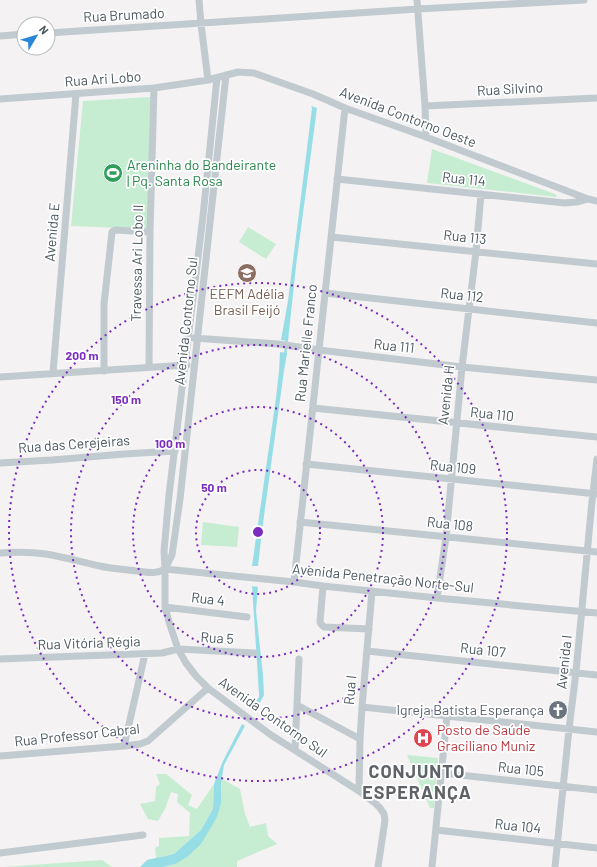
<svg xmlns="http://www.w3.org/2000/svg" width="597" height="867" viewBox="0 0 597 867" font-family="Barlow,sans-serif">
  <rect width="100%" height="100%" fill="#f4f2f3"/>
  <!-- green -->
  <path fill="#c6edd1" d="M151,97l-4,132 -76,-3 12,-125z
    M432,149l123,45 2,2 -2,1 -128,-14z
    M248,227l28,17 -10,15 -27,-17z
    M203,522l36,5 -2,20 -36,-2z
    M407,755l31,3 -4,50h-4z
    M156,774h10l26,21 -4,10 9,4 17,-25 -1,25 -12,21 -27,24 -18,4 -1,-10 4,-2v-8l30,-2 1,-23 -13,-11 1,-8 -7,-2 -6,17 -7,12 -10,-2 -8,-15 15,-3 1,-14 4,-3z
    M222,779l18,10 5,25 5,13 16,-4 2,13 9,8 -40,17v6h-74l12,-3 42,-47z
    M102,860l10,7h-109z"/>
  <!-- water -->
  <path fill="#97dde6" d="M311,106l6,2 -21,158 -8,75 -7,-1 7,-39 24,-193z
    M280,352l7,1 -3,18 -21,152 -5,43h-6l24,-168 3,-27z
    M252,586l6,1 -2,24 7,64 1,20 -7,13 -4,-3 6,-8v-3z
    M242,724l3,2 -21,39 -3,19v19l-4,14 -16,27 -14,13 -12,7 -12,3h-23l7,-7 27,-6 27,-24 12,-21 1,-25 9,-23z"/>
  <g fill="none" stroke-linecap="round" stroke-linejoin="round">
    <!-- stream -->
    <path stroke="#97dde6" stroke-width="2.5" d="M285,356l2,-19"/>
    <!-- minor -->
    <path stroke="#c1cacf" stroke-width="7" d="M199,0l2,24 7,56
      M417,0l8,106 1,31
      M48,33l370,-24 166,-9
      M0,36l24,-2
      M217,78l-14,138 -34,279 -5,56 1,18v38l4,15 9,27 8,14 10,13 12,12 63,47 88,56 17,13 4,4 4,6 1,6 -7,47
      M0,99l154,-11 54,-8 30,-8 16,1 59,21 32,14 81,29 162,62 9,2
      M425,106l172,-8
      M337,179l228,24 11,-1 12,-3
      M331,237l266,27
      M325,293l272,30
      M194,338l84,6 41,6 143,17 135,13
      M149,367l1,-135 4,-144
      M104,371v-67l8,-72 3,-2 35,2
      M53,373l23,-279
      M0,377l187,-12
      M313,408l284,29
      M0,463l52,-3 72,-6 51,-3
      M306,464l291,30
      M300,522l297,30
      M0,553c15,-1 31,-1 46,1 18,3 36,8 54,12 12,3 24,3 36,5 11,1 19,4 29,-2
      M166,567l6,-12 8,-56 46,-424
      M165,569l129,13 29,4 114,12 160,15
      M294,582l51,-474
      M323,586l-3,36 1,2 3,3 45,2
      M437,598l9,-61 16,-170 14,-116 5,-57
      M165,607l82,10
      M367,651l230,24
      M0,659l162,-6 16,-4 76,4
      M297,705l63,34
      M362,707l235,25
      M124,746l21,-92
      M295,750l4,-91
      M0,756l124,-10 16,-2 8,-3 60,-53
      M442,773l155,17
      M359,791l1,-52 2,-32 10,-116
      M436,830l161,18
      M0,853l143,-18
      M432,867l15,-151
      M555,867l14,-138 7,-57 16,-171 5,-42"/>
  </g>
  <!-- distance rings -->
  <g fill="none" stroke="#7b2cbf" stroke-width="2" stroke-dasharray="2 4">
    <circle cx="258" cy="532" r="62"/>
    <circle cx="258" cy="532" r="125"/>
    <circle cx="258" cy="532" r="187"/>
    <circle cx="258" cy="532" r="249"/>
  </g>
  <!-- icons -->
  <defs>
    <g id="stadium-disc" transform="scale(1)"><circle r="9.5" fill="#2e9e5b" stroke="#fff"/><path d="M0-5a6.5 5 0 1 0 0 10a6.5 5 0 1 0 0-10ZM-3.5-1.8h7v3.6h-7Z" fill="#fff"/></g>
    <g id="school-disc" transform="scale(1)"><circle r="9.5" fill="#8d6e63" stroke="#fff"/><path d="M0-5L7-2L0 1L-7-2ZM-4 1L0 2.5L4 1V4Q0 6-4 4Z" fill="#fff"/></g>
    <g id="church-disc" transform="scale(1)"><circle r="9.5" fill="#6b7280" stroke="#fff"/><path d="M-1.2-6h2.4v3.5h3.3v2.4h-3.3V6h-2.4V-.1h-3.3v-2.4h3.3Z" fill="#fff"/></g>
    <g id="hospital-disc" transform="scale(1)"><circle r="9.5" fill="#e0444e" stroke="#fff"/><path d="M-5-5h3v3.5h4V-5h3V5h-3V1.5h-4V5h-3Z" fill="#fff"/></g>
  </defs>
  <g fill-rule="evenodd">
    <use href="#stadium-disc" x="113" y="173"/>
    <use href="#school-disc" x="247" y="273"/>
    <use href="#church-disc" x="558" y="710"/>
    <use href="#hospital-disc" x="423" y="738"/>
  </g>
  <g text-anchor="middle" stroke-width="3.5" stroke-linejoin="round" paint-order="stroke">
    <!-- street labels -->
    <g font-size="14" fill="#4b575e" stroke="#fff">
      <text transform="translate(124 15) rotate(-3)" y="5">Rua Brumado</text>
      <text transform="translate(103 79) rotate(-4)" y="5">Rua Ari Lobo</text>
      <text transform="translate(510 89) rotate(-3)" y="5">Rua Silvino</text>
      <text transform="translate(408 117) rotate(21)" y="5">Avenida Contorno Oeste</text>
      <text transform="translate(464 179) rotate(6)" y="5">Rua 114</text>
      <text transform="translate(52 232) rotate(-85)" y="5">Avenida E</text>
      <text transform="translate(465 237) rotate(6)" y="5">Rua 113</text>
      <text transform="translate(137 263) rotate(-89)" y="5">Travessa Ari Lobo II</text>
      <text transform="translate(462 295) rotate(6)" y="5">Rua 112</text>
      <text transform="translate(186 321) rotate(-84)" y="5">Avenida Contorno Sul</text>
      <text transform="translate(306 343) rotate(-84)" y="5">Rua Marielle Franco</text>
      <text transform="translate(394 346) rotate(6)" y="5">Rua 111</text>
      <text transform="translate(446 395) rotate(-84)" y="5">Avenida H</text>
      <text transform="translate(492 414) rotate(6)" y="5">Rua 110</text>
      <text transform="translate(74 444) rotate(-4)" y="5">Rua das Cerejeiras</text>
      <text transform="translate(453 467) rotate(6)" y="5">Rua 109</text>
      <text transform="translate(450 524) rotate(6)" y="5">Rua 108</text>
      <text transform="translate(383 578) rotate(6)" y="5">Avenida Penetração Norte-Sul</text>
      <text transform="translate(208 599) rotate(7)" y="5">Rua 4</text>
      <text transform="translate(217 638) rotate(3)" y="5">Rua 5</text>
      <text transform="translate(89 643) rotate(-2)" y="5">Rua Vitória Régia</text>
      <text transform="translate(483 650) rotate(6)" y="5">Rua 107</text>
      <text transform="translate(564 662) rotate(-84)" y="5">Avenida I</text>
      <text transform="translate(350 690) rotate(-85)" y="5">Rua I</text>
      <text transform="translate(273 717) rotate(35)" y="5">Avenida Contorno Sul</text>
      <text transform="translate(77 735) rotate(-6)" y="5">Rua Professor Cabral</text>
      <text transform="translate(521 769) rotate(6)" y="5">Rua 105</text>
      <text transform="translate(518 826) rotate(6)" y="5">Rua 104</text>
    </g>
    <!-- leisure labels -->
    <g font-size="14" fill="#27864d" stroke="#fff" text-anchor="start">
      <text x="127" y="170">Areninha do Bandeirante<tspan x="127" dy="16">| Pq. Santa Rosa</tspan></text>
    </g>
    <!-- education labels -->
    <g font-size="14" fill="#785e54" stroke="#fff">
      <text x="247" y="299">EEFM Adélia<tspan x="247" dy="16">Brasil Feijó</tspan></text>
    </g>
    <!-- worship labels -->
    <g font-size="14" fill="#5b616d" stroke="#fff" text-anchor="end">
      <text x="544" y="715">Igreja Batista Esperança</text>
    </g>
    <!-- health labels -->
    <g font-size="14" fill="#be3a42" stroke="#fff" text-anchor="start">
      <text x="437" y="735">Posto de Saúde<tspan x="437" dy="16">Graciliano Muniz</tspan></text>
    </g>
    <!-- district labels -->
    <g font-size="18" font-weight="bold" letter-spacing="1" fill="#5f6367" stroke="#fff">
      <text x="417" y="778">CONJUNTO<tspan x="417" dy="21">ESPERANÇA</tspan></text>
    </g>
  </g>
  <circle cx="258" cy="532" r="6" fill="#7b2cbf" stroke="#fff" stroke-width="2"/>
  <g font-size="12" text-anchor="middle" font-weight="bold" fill="#7b2cbf" stroke="#fff" stroke-width="3.5" stroke-linejoin="round" paint-order="stroke">
    <text x="82" y="360">200 m</text>
    <text x="126" y="404">150 m</text>
    <text x="170" y="448">100 m</text>
    <text x="214" y="492">50 m</text>
  </g>
  <!-- north arrow -->
  <g transform="translate(36 36) rotate(52)"><circle r="19" fill="#ffffff" stroke="#b7bcbf"/>
  <path d="M0-3L7 15L0 10L-7 15Z" fill="#2985d7"/>
  <text y="-6" font-size="11" font-weight="bold" text-anchor="middle" fill="#4b575e">N</text>
  </g>
</svg>
